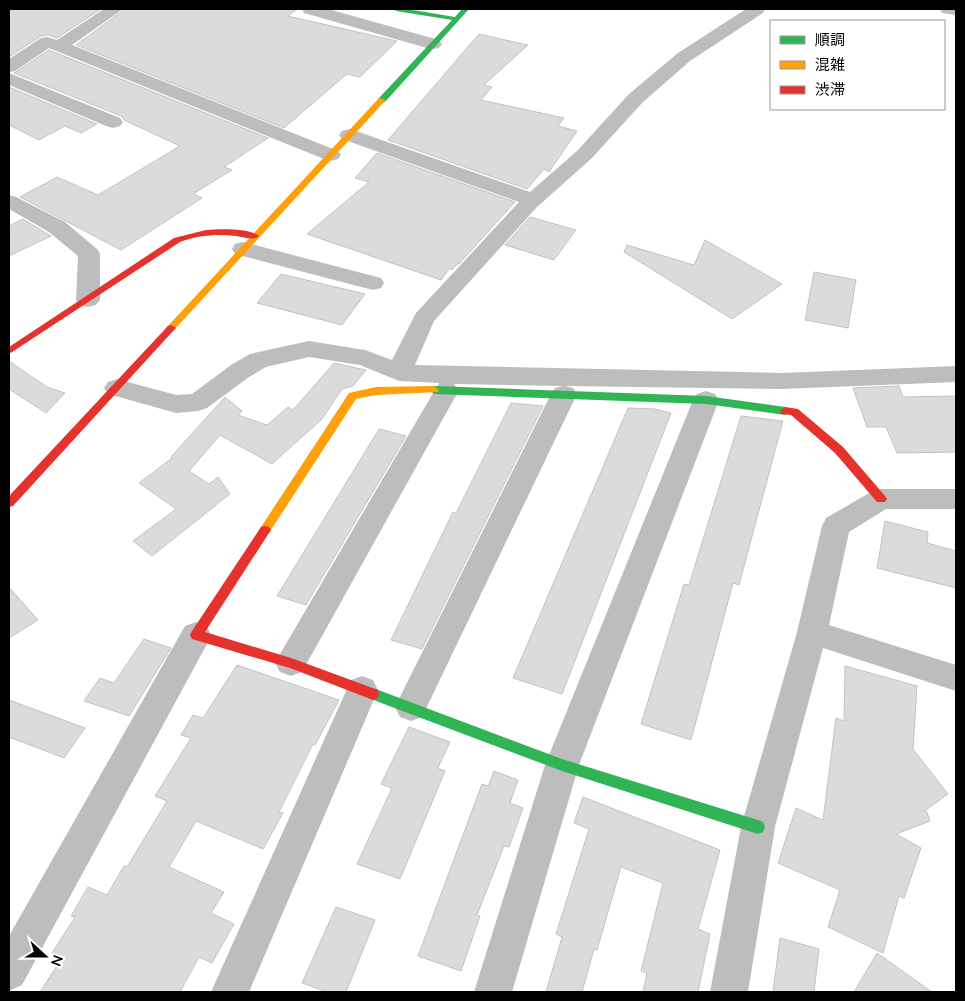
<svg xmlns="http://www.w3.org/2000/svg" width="965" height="1001" viewBox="0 0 965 1001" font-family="'Nunito Sans','Noto Sans JP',sans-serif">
  <rect width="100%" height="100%" fill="#fff"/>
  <!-- building -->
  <path fill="#dbdbdb" stroke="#c3c3c3" d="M9,9h92l-44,29 -9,-3 -7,1 -32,21z
    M125,9h172l-9,7 109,25 -37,36 -13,-3 -63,54 -208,-83z
    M479,34l49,11 -44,40 8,2 -11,13 83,18 -6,8 19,5 -28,41 -5,-3 -17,20 -139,-49z
    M49,50l219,88 -44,29 8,3 -39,24 9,4 -81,52 -101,-53 37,-20 41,18 82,-49 -56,-26 -3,-4 -107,-43z
    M9,87l88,37 -16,9 -16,-7 -26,14 -30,-15z
    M377,153l138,49 -56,62h-2l-5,6 -2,-2 -9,12 -134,-46 62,-52 -14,-4z
    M530,217l46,13 -22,30 -49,-15z
    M23,219l28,17 -42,20v-30z
    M705,240l77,44 -50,35 -108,-67 3,-7 67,20z
    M814,272l42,8 -8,48 -43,-8z
    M281,274l84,20 -23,31 -85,-22z
    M9,361l38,26 18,6 -19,20 -37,-24z
    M334,363l32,7 -13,16 -11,3 -20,30 -50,45 -52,-29 -31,36 20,13 9,-7 12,17 -78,62 -19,-15 43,-32 -37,-26 33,-25 -1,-1 54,-60 17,14 -4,4 29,10 21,-18 5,3z
    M899,386l4,11 53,-1v56l-59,1 -11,-26h-19l-14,-39z
    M511,403l32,3 -121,243 -31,-9 62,-128 3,1z
    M628,408l27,1 16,4 -109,281 -49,-16z
    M741,416l42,5 -44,164 -6,-2 -42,157 -50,-16 43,-140 5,1z
    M379,429l27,7 -100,169 -29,-9z
    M885,521l43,11 -1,11 29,8v37l-79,-20z
    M9,587l29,33 -29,18z
    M144,639l27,9 -42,68 -45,-15 16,-23 14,5z
    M237,665l102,35 -24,45 -2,-1 -34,68 4,1 -20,36 -67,-28 -27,46 55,25 -13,21 23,11 -22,39 -13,-6 -19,35h-140l22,-34 -10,-5 23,-36 -4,-1 17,-29 19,8 17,-29 3,1 40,-66 -12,-5 36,-58 -10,-3 12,-20 10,3z
    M845,666l72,20 -4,63 35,45 -22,16 4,11 -34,13 25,14 -17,50 -5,-2 -16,57 -55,-26 12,-37 -62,-27 18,-55 27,12 13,-102 8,3z
    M9,700l76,28 -21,30 -55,-21z
    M409,727l41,15 -12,26 7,3 -45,108 -43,-15 35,-76 -11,-4z
    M494,771l24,9 -8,23 13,5 -14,39 -5,-1 -27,69 3,1 -19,55 -43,-15 64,-172 6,2z
    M583,797l137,53 -22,79 12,5 -12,58h-55l4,-19 -6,-2 22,-88 -42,-16 -24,83 -3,-1 -12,43h-36l16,-55 -6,-3 33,-105 -15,-6z
    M336,907l39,13 -29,72h-19l-25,-9z
    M780,938l39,11 -5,43h-41z
    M877,953l55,39h-78z"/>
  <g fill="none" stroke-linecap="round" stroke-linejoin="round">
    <!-- street -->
    <path fill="#bdbdbd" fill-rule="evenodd" d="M104,9h19l-51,36 266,106 3,4 -3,4 -7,2 -7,-2 -275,-111 -34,23 -6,1v-13l32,-21 6,-1 10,3z
      M302,9h26l111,31 3,4 -3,4 -6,1 -6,-1 -123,-35z
      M746,9h19l-2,4 -73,48 -47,41 -52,57 -54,48 -103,114 -19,44 367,8 174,-7v16l-174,7 -217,-3 8,2 4,6 -155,323 -11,4 -11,-4 -5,-10 156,-313 4,-6 8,-2 -109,-2 5,6 -157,282 -11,4 -11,-4 -5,-9 5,-9 159,-271 -40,-2 -39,-16 -51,-8 -43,10 -17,10 -42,31 -9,3 -22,2 -68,-19 -4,-6 4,-6 9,-3 59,16 16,-1 39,-29 19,-11 59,-13 56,9 27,10 24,-47 103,-111 -177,-63 -3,-4 3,-4 7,-2 7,2 174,61 47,-41 52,-57 49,-41z
      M940,9h16v6l-14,-2z
      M9,73l111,45 3,4 -3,4 -7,2 -7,-2 -97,-41z
      M9,195l7,2 49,25 32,27 3,5v46l-4,5 -8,2 -8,-2 -4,-5 2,-44 -29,-24 -40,-23z
      M243,242l138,36 3,5 -3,5 -8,2 -138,-36 -3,-5 3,-5z
      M706,391l9,3 4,6 -140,365 -67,227h-38l71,-227 148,-365 4,-6z
      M881,489h75v20h-70l-37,23 -20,93 127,40v26l-133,-43 -48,179 -27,165h-38l31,-165 56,-195 25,-106 4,-8 45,-26z
      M196,622l11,4 4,9 -4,9 -185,341 -13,6v-55l176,-310z
      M362,676l11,4 5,10 -129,302h-38l140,-312z"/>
    <!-- fast -->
    <path fill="#30b455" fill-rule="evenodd" d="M393,9h14l48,8 7,-8h7l-84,93h-3l-4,-2 1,-2 73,-78 -56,-9z
      M434,386l272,10 79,11 5,4 -5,4 -79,-11 -272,-10 -5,-4z
      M373,688l189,71 196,61 5,2 2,5 -2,5 -5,2 -196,-63 -194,-73 -1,-4 1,-4z"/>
    <!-- slow -->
    <path fill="#ff9f0a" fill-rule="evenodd" d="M379,98l7,2 -212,230h-6l-2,-2 2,-2z
      M434,386l5,4 -1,2 -62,3 -20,4 -87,134h-8l-2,-3 2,-3 88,-134 27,-6z"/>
    <!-- jam -->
    <path fill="#e5322d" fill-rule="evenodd" d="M206,230c14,-1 43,-2 53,6 -5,5 -15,1 -23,0 -19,-2 -37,-1 -56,6l-171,112v-7l165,-109z
      M171,325l5,3 -2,2 -161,176 -4,1v-11l159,-170z
      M785,407l13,2 45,38 42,49 2,3 -2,3h-8l-42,-49 -44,-38 -10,-1 -1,-3z
      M265,526l4,1 2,3 -2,3 -64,99 86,26 87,32 1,4 -1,4 -5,2 -83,-32 -98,-29 -2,-4 2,-4 69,-104z"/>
  </g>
  <!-- border -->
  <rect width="965" height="1001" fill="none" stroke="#000000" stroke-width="20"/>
  <!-- legend -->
  <rect x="770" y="20" width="175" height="90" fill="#ffffff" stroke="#999999"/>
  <rect x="780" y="36" width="25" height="8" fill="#30b455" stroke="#999999"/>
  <text x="815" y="45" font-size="15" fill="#000000">順調</text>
  <rect x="780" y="61" width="25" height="8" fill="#ff9f0a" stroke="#999999"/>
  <text x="815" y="70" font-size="15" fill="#000000">混雑</text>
  <rect x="780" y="86" width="25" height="8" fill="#e5322d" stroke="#999999"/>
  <text x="815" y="95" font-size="15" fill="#000000">渋滞</text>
  <!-- north arrow -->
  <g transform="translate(45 956) rotate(111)" stroke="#ffffff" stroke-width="4" paint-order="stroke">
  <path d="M0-4L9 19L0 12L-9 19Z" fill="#000000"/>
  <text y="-8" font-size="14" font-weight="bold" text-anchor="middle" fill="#000000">N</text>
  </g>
</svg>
